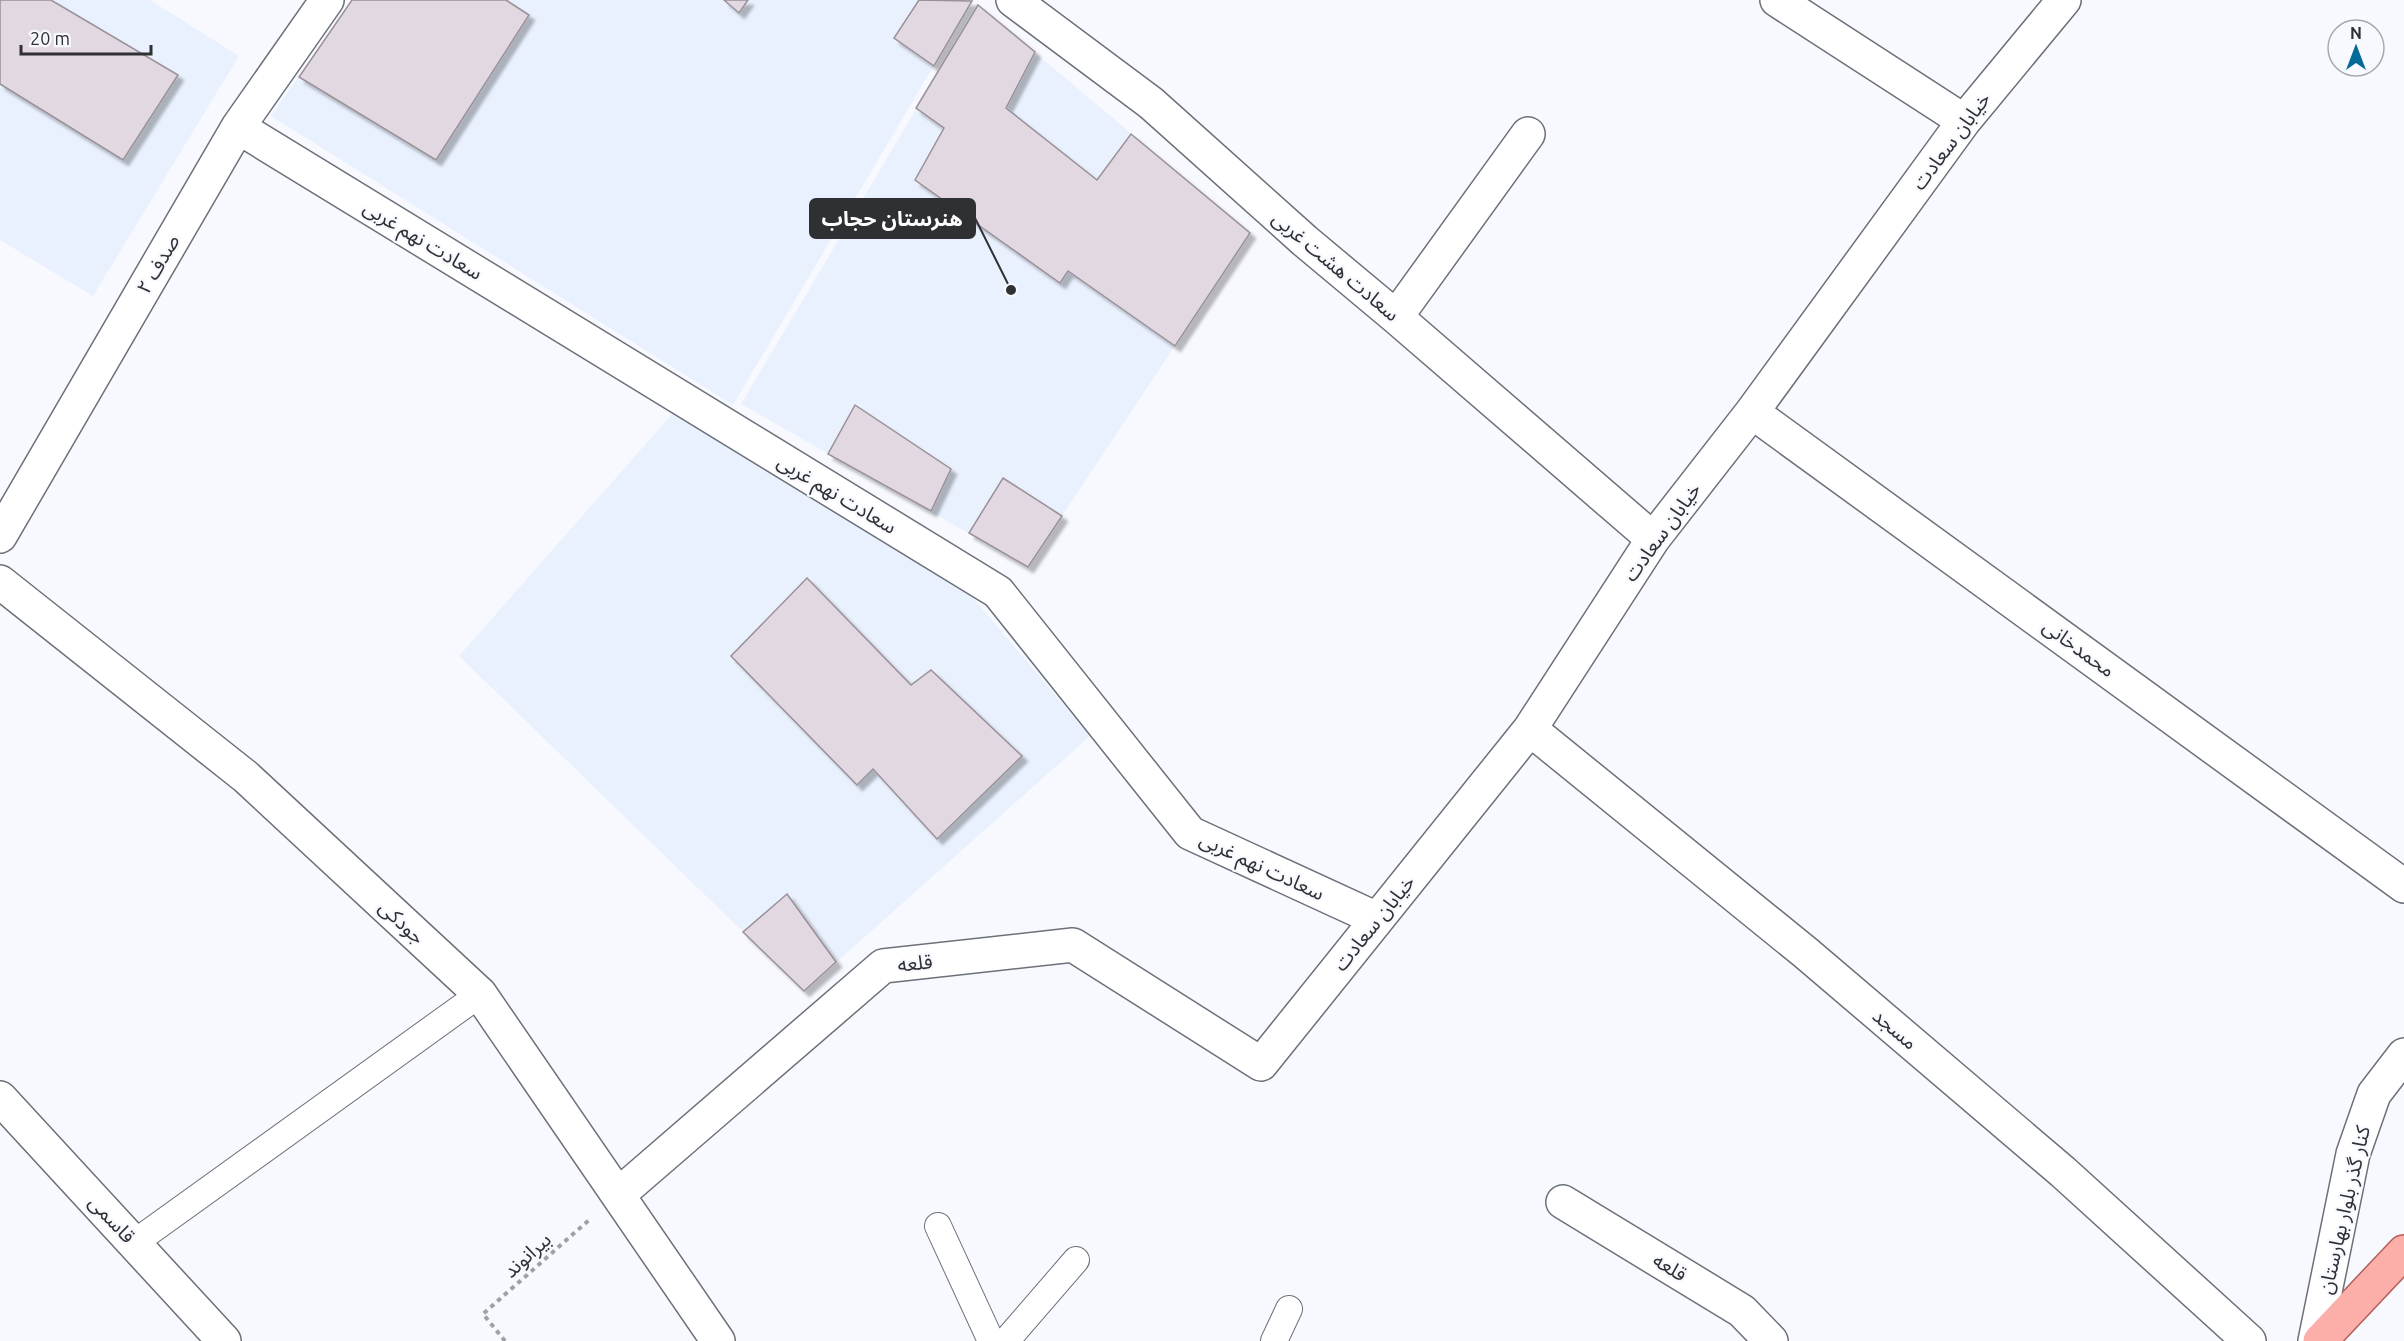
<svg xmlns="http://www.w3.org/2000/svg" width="2404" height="1341" viewBox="0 0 2404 1341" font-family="Ubuntu,'Noto Sans Arabic',sans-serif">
  <defs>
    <filter id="shadow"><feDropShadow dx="5.5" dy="5.5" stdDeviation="1.5" flood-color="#0004"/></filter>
  </defs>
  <rect width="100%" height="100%" fill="#f7f9fe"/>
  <!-- built -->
  <path fill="#e9f1ff" d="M0,0h150l89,56 -146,240 -93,-56z
    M352,0h619l1,1 -239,404 -462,-289z
    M978,5l272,228 -222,334 -287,-163z
    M673,413l296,180 121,143 -286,255 -345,-335z"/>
  <!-- building -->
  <path fill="#e2d8e1" stroke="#999098" stroke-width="1.5" filter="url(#shadow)" d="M0,0h51l127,75 -55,85 -123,-76z
    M352,0h154l23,15 -93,145 -137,-83z
    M724,0h24l-9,13z
    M919,0l53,1 -38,65 -40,-28z
    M978,5l57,47 -29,56 91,72 34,-46 119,99 -75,113 -107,-75 -8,12 -145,-103 29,-52 -28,-20z
    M855,405l96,64 -20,42 -103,-57z
    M1003,478l59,38 -34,51 -59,-34z
    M807,578l104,107 20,-15 91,86 -85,83 -64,-70 -16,16 -126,-129z
    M787,894l49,68 -32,29 -61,-59z"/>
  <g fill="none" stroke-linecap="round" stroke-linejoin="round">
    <!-- lane casing -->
    <g stroke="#6b7079" stroke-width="28">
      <path id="lane" d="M938,1226l53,115
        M134,1243l346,-249
        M1006,1341l70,-81
        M1274,1341l15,-32"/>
    </g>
    <!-- street casing -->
    <g stroke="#6b7079" stroke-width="36">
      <path id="street" d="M1013,0l138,103 154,138 91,76 257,222
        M1777,0l187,121
        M238,127l760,465 192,241 187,86
        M1396,317l132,-183
        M1752,412l652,474
        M0,536l238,-409 89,-127
        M0,582l246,195 234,217 238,347
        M1530,729l276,224 257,219 186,169
        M0,1098l224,243
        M618,1195l265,-229 190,-21 188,119 269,-335 123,-190 99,-127 212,-291 100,-121
        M1563,1202l179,109 29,30
        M2315,1341l38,-187 21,-60 30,-39"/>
    </g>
    <!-- primary casing -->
    <g stroke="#b3605a" stroke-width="36">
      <path id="primary" d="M2320,1341l84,-89"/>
    </g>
    <!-- path -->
    <path stroke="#9ea0a5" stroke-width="4" stroke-dasharray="4.5 4.5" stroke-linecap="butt" d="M505,1341l-22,-27 106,-94"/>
    <!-- lane -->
    <use href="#lane" stroke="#fff" stroke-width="26"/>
    <!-- street -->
    <use href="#street" stroke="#fff" stroke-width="33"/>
    <!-- primary -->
    <use href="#primary" stroke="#fcafa9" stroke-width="33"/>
  </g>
  <g text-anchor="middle" stroke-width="4.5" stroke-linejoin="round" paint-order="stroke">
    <!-- street labels -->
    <g font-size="20" fill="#2e3034" stroke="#f7f9fe">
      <text transform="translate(1951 141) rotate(-53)" y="7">خیابان سعادت</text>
      <text transform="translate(423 240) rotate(31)" y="7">سعادت نهم غربی</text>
      <text transform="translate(158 264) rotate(-60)" y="7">صدف ۲</text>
      <text transform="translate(1336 266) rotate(40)" y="7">سعادت هشت غربی</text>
      <text transform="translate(837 494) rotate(31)" y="7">سعادت نهم غربی</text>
      <text transform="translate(1662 532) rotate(-54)" y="7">خیابان سعادت</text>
      <text transform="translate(2079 648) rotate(36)" y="7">محمدخانی</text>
      <text transform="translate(1262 866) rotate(25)" y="7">سعادت نهم غربی</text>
      <text transform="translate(402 922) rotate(43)" y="7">جودکی</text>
      <text transform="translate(1374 923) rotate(-51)" y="7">خیابان سعادت</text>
      <text transform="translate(915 963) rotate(-6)" y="7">قلعه</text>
      <text transform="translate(1895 1029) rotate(40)" y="7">مسجد</text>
      <text transform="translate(2344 1210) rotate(-77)" y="7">کنار گذر بلوار بهارستان</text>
      <text transform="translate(112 1219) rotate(47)" y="7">قاسمی</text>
      <text transform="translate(527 1255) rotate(-42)" y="7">بیرانوند</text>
      <text transform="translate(1670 1267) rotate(31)" y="7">قلعه</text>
    </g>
  </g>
  <!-- callouts -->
  <path fill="none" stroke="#2e3034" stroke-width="2" d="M1011 290L975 218"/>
  <circle fill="#2e3034" stroke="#f7f9fe" stroke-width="2" cx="1011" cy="290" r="6"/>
  <rect fill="#2e3034" stroke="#2e3034" stroke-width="2" x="810" y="199" width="165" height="39" rx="6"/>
  <g font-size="21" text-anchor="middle" font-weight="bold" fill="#fff">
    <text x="892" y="226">هنرستان حجاب</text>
  </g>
  <!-- north arrow -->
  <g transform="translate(2356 48)"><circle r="28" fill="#f7f9fe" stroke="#a7a9ad" stroke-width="1.5"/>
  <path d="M0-4.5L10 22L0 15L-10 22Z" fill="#046b99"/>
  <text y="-9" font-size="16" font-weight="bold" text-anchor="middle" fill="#2e3034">N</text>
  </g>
  <!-- scale -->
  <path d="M21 45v9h130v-9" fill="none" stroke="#2e3034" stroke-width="3"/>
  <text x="30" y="45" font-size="18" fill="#2e3034" stroke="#f7f9fe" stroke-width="4.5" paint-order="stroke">20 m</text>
</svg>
